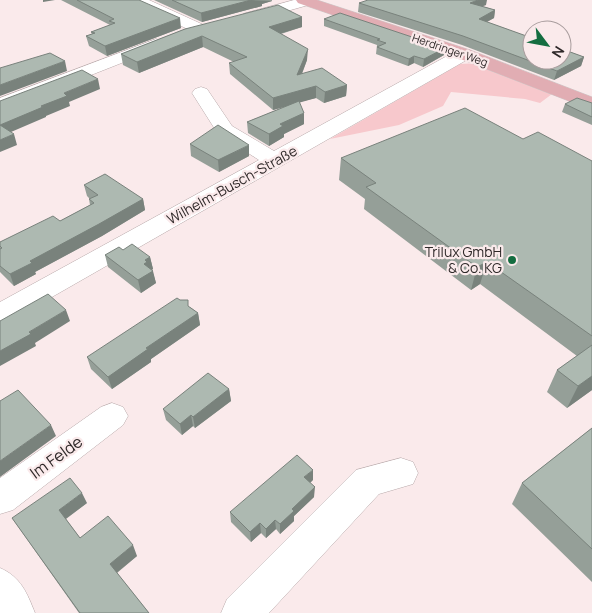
<svg xmlns="http://www.w3.org/2000/svg" width="592" height="613" viewBox="0 0 592 613" font-family="Manrope,sans-serif">
  <rect width="100%" height="100%" fill="#faeaeb"/>
  <!-- green -->
  <path fill="#f7c8cc" d="M479,63l73,31 -12,9 -15,-4 -74,-7 -8,14 -44,19 -69,14 130,-75z"/>
  <g fill="none" stroke-linecap="round" stroke-linejoin="round">
    <!-- minor casing -->
    <g stroke="#b8a9aa" stroke-width="1">
      <path id="minor" d="M130,0h19l57,26 2,3 -2,3h-12l-62,-29z
        M294,0l20,1 -2,3 -64,18 -5,-2 -3,-3 3,-3z
        M156,39l6,2 2,3 -2,3 -162,64v-13z
        M464,49l6,1 2,4 -2,4 -460,263 -10,3v-22l259,-142 -41,-26 -26,-41 3,-4 6,-2 6,2 25,37 42,25 184,-101z
        M112,403l11,4 5,9 -5,9 -110,85 -13,4v-36l101,-71z
        M401,458l12,4 5,11 -5,11 -34,10 -110,119h-48l6,-14 129,-129z
        M0,568c21,9 27,25 35,45h-35z"/>
    </g>
    <!-- major casing -->
    <g stroke="#cdcbcb" stroke-width="1">
      <path id="major" d="M296,0h21l153,50 122,47v13l-134,-52 -160,-55z"/>
    </g>
    <!-- minor -->
    <use href="#minor" fill="#fff" fill-rule="evenodd"/>
    <!-- major -->
    <use href="#major" fill="#e1adb3" fill-rule="evenodd"/>
  </g>
  <!-- wall -->
  <path fill="#959f98" d="M61,0h78l42,28 -74,28 -18,-10 -3,-10 6,-2 -1,-2 19,-7z
    M154,0h118v1l-10,3v2l-60,16z
    M359,3l127,2 -4,1 13,4 -1,8 -7,4 97,35 -3,9 -27,14 -92,-35 -104,-33z
    M302,17v10l-21,7 26,26 -5,14 45,11 -1,11 -22,7 -8,-5 -17,4 5,22 -20,10v3l-15,9 -21,-13 -1,-11 37,-15 -11,3 -43,-36 -1,-11 5,-1 -31,-15 -64,26 -16,-8 -2,-11 64,-25z
    M324,19l121,29 -1,7 -21,12 -9,-4 -6,3 -32,-12 1,-9 -53,-19z
    M592,103v22l-30,-13 3,-8z
    M523,139l69,22v229l-25,18 -20,-16 10,-22 20,-14 -97,-72 -9,6 -107,-81 1,-10 -26,-19 2,-22z
    M190,144l59,12 -30,16 -28,-16z
    M84,185l59,14 2,11 -43,26 -67,36 1,2 -22,12 -14,-14v-30l60,-21 30,-16 -1,-6h1l-3,-3z
    M123,250l27,7 3,12 -1,1 4,13 -15,10 -33,-26 -3,-12z
    M190,307l8,6 2,12 -49,34v3l-39,27 -21,-20 -4,-12z
    M229,389l2,12 -36,27 -2,-2 -11,9 -16,-15 -3,-11z
    M592,428v154l-80,-78 10,-21z
    M313,480l-3,3 4,14 -20,19v5l-14,13 -4,-5 -10,9 -5,-5 -10,9 -20,-20 -1,-10z
    M87,503l-21,16 14,19 57,18 -20,17 32,40h-70l-67,-95z"/>
  <!-- shaded-wall -->
  <path fill="#79827c" d="M43,0h12l-12,2z
    M251,0l21,1 -10,3v2l-60,16 -1,-9z
    M478,0h9l-1,5 -17,6 1,-8z
    M495,10l-1,8 -17,9 2,-8z
    M302,17v10l-33,10v-10z
    M180,18l1,10 -74,28 -2,-10z
    M202,36l1,11 -64,26 -2,-11z
    M445,48l-1,7 -21,12 1,-8z
    M308,49l-1,11 -10,26v-11z
    M414,56v7l-6,3 1,-7z
    M584,57l-3,9 -27,14 3,-9z
    M65,61l2,10 -67,25v-11z
    M98,79l2,10 -31,13 1,4 -24,10v1l-42,18 -4,-10 41,-19 23,-13z
    M347,85l-1,11 -22,7 1,-11z
    M316,86v12l-43,12v-12z
    M304,113v11l-20,10v3l-15,9v-12l11,-10z
    M14,134l3,11 -17,7v-12z
    M249,145v11l-30,16 -1,-12z
    M143,199l2,11 -43,26 -67,36 1,2 -22,12 -4,-12 20,-13z
    M150,257l3,12 -4,2h4l3,12 -15,10 -3,-13 7,-20z
    M487,262l-7,22 -9,6 6,-23z
    M66,310l4,11 -35,22 1,3 -36,20v-15l29,-19z
    M198,313l2,12 -49,34v3l-39,27 -4,-12 38,-29z
    M592,376v14l-25,18 11,-22z
    M229,389l2,12 -36,27 -2,-11z
    M191,415l2,11 -11,9 -2,-11z
    M51,425l5,11 -56,41v-16z
    M313,470v10l-9,8v-11z
    M315,487l-1,10 -20,19v5l-14,13v-10l12,-15z
    M82,493l5,10 -23,17 -5,-10z
    M275,520l1,9 -10,9v-9z
    M260,523l1,10 -10,9 -1,-10z
    M133,545l4,11 -22,18 -5,-10z"/>
  <!-- building -->
  <path fill="#adb9b1" stroke="#79827c" d="M77,0h62l41,18 -75,28 -19,-10 9,-3 -4,-1 24,-9 -6,-2 5,-2z
    M172,0h79l-50,13z
    M368,0h110l-8,3 25,7 -16,9 53,19v22h30v-11l22,8 -27,14 -94,-35 -104,-33z
    M278,5l24,12 -33,10 39,22 -11,26 25,-7 25,17 -22,7 -9,-6 -43,12 -44,-35 18,-6 -45,-21 -65,26 -16,-8 64,-25z
    M340,13l105,35 -21,11 -10,-3 -5,3 -32,-12 9,-4 -9,-3 3,-1 -56,-20z
    M50,53l15,8 -65,24v-17z
    M82,70l16,9 -34,14 3,3 -26,10 2,1 -43,18 14,9 -14,6v-39z
    M577,98l15,5v14l-27,-13z
    M299,101l5,12 -24,11 3,2 -14,8 -22,-12z
    M465,108l58,31 15,-7 54,29v175l-105,-74 -10,5 -111,-80 10,-4 -35,-25z
    M218,125l31,20 -31,15 -28,-16z
    M105,174l38,25 -44,25 -69,37 2,2 -22,11 -10,-8v-17l2,-1 -2,-2v-4l53,-26 7,5 34,-18 -5,-4 9,-4 -14,-10z
    M132,244l18,13 -5,3 2,2 -3,2 9,7 -15,9 -33,-25 14,-8 4,3z
    M48,294l18,16 -37,22 2,2 -31,17v-30z
    M177,298l3,2h8v6l10,7 -52,35 2,1 -40,28 -21,-20z
    M592,345v31l-14,10 -21,-16z
    M208,373l21,16 -36,28 -2,-2 -11,9 -17,-15z
    M18,390l33,35 -51,36v-60z
    M592,428v121l-70,-66z
    M297,455l16,15 -9,7 11,10 -23,22 2,2 -14,13 -5,-4 -9,9 -6,-6 -10,9 -20,-20z
    M70,478l12,15 -23,17 21,28 28,-22 25,29 -23,19 39,49h-69l-68,-95z"/>
  <!-- markers -->
  <circle fill="#146d40" stroke="#faeaeb" stroke-width="2" cx="512" cy="260" r="5"/>
  <g text-anchor="middle" stroke-width="4.5" stroke-linejoin="round" paint-order="stroke">
    <!-- far-street labels -->
    <g font-size="11" fill="#2e2828" stroke="#faeaeb">
      <text transform="translate(450 50) rotate(19)" y="4">Herdringer Weg</text>
    </g>
    <!-- street labels -->
    <g font-size="14" fill="#2e2828" stroke="#faeaeb">
      <text transform="translate(232 185) rotate(-29)" y="5">Wilhelm-Busch-Straße</text>
    </g>
    <!-- poi labels -->
    <g font-size="14" fill="#2e2828" stroke="#faeaeb" text-anchor="end">
      <text x="502" y="257">Trilux GmbH<tspan x="502" dy="16">&amp; Co. KG</tspan></text>
    </g>
    <!-- near-street labels -->
    <g font-size="16" fill="#2e2828" stroke="#faeaeb">
      <text transform="translate(56 457) rotate(-36)" y="6">Im Felde</text>
    </g>
  </g>
  <!-- north arrow -->
  <g transform="translate(547 45) rotate(122)"><circle r="24" fill="#faeaeb" stroke="#a89c9d"/>
  <path d="M0-4L9 19L0 12L-9 19Z" fill="#146d40"/>
  <text y="-8" font-size="14" font-weight="bold" text-anchor="middle" fill="#2e2828">N</text>
  </g>
</svg>
